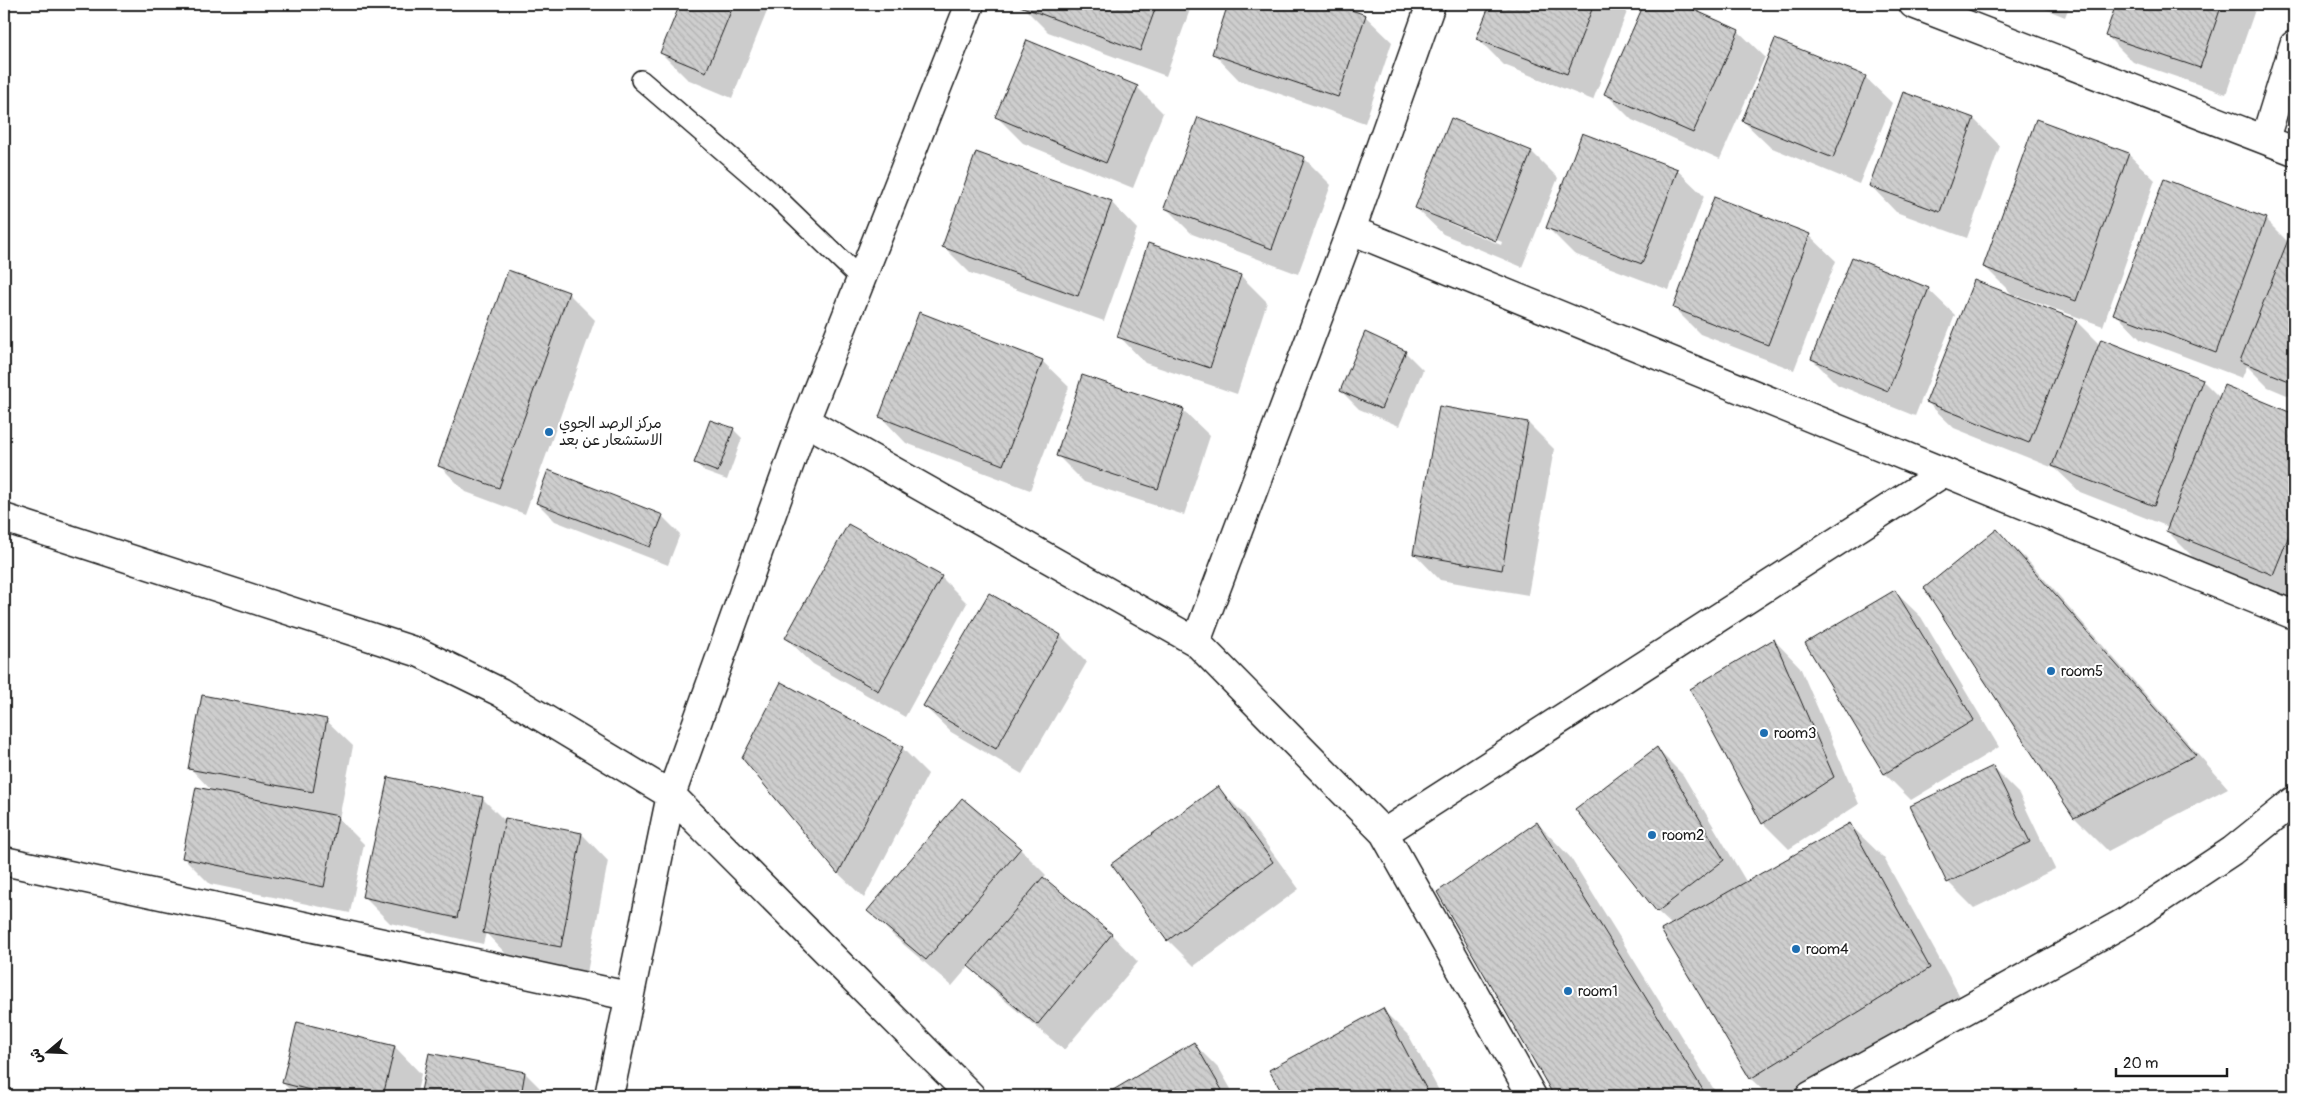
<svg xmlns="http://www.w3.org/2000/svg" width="2298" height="1100" viewBox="0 0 2298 1100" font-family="Pangolin,'Playpen Sans Arabic',sans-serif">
  <defs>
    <pattern id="building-back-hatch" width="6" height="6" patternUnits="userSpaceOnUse" patternTransform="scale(1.25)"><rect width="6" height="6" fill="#cecece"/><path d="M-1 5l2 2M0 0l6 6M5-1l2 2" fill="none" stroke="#b0b0b0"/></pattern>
  </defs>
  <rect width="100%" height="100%" fill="#fff"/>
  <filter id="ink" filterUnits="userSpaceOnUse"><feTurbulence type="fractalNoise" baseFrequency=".02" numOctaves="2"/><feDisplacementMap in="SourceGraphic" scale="10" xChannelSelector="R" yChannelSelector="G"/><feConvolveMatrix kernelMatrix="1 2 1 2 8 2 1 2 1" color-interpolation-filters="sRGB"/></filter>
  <g filter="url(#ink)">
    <!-- shadow -->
    <path fill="#0003" fill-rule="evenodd" d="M681,4h89l-38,94 -45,-19 -26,-26z
      M1023,4h169l-26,72 -118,-44 -26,-26z
      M1230,4h100l35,12 27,26 -27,81 -126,-43 -26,-27z
      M1491,4h139l-37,96 -89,-35 -27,-27z
      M1645,4h32l61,27 27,26 -45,102 -88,-39 -26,-26z
      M2033,4h37l-5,13z
      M2118,4h139l-31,90 -93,-32 -26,-26z
      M1865,77l27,26 -33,81 -89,-37 -27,-26z
      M1137,87l26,26 -30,75 -110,-45 -26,-26z
      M1904,93l70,26 26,27 -33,92 -71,-26 -26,-27z
      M1199,119l106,40 26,26 -33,89 -106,-40 -26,-26z
      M1532,152l26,26 -36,89 -79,-33 -27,-26zM1446,220l56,22 -1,3 -55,-23z
      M2128,154l27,26 -52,146 -87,-31 -1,2 61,24 24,24 102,35 18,18 5,-11 69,28v183l-101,-41 -26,-26 2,-4 -89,-35 -24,-23 -102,-41 -27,-26 88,-105 -30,-30z
      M1677,170l27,26 -35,94 -95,-36 -26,-26z
      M1111,202l26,27 -33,92 -134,-48 -26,-26z
      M2265,219l24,24 5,-10v165l-26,-11 -21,-21 -5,12 -101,-38 -26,-27z
      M1809,235l27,26 -42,109 -94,-36 -26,-26z
      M1241,276l26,26 -30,92 -92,-31 -26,-27z
      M1928,289l27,26 -40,101 -77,-31 -26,-26z
      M568,293l27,27 -70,194 -59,-22 -26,-26z
      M1405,352l18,18 -24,56 -40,-17 -18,-18z
      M1042,361l27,26 -39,103 -124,-47 -26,-27z
      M1183,410l27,26 -26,79 -100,-33 -27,-27z
      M1528,423l26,26 -26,146 -88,-15 -26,-27z
      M733,429l9,9 -15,42 -22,-8 -9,-9z
      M537,503l125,13 18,18 -12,31 -113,-44z
      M1997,531l34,33 197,224 -120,63 -33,-33 -149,-229z
      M941,577l26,26 -62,114 -92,-53 -27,-26z
      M1894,591l27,26 78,130 -88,53 -26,-26 -78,-131z
      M989,594l72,42 26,26 -65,112 -71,-42 -27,-26z
      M1774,640l26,27 59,137 -70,45 -26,-26z
      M326,720l27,26 -14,73 25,25 -14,69 -140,-29 -26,-26 29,-66 -23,-24z
      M902,748l26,26 -64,124 -26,-25z
      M1657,749l26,26 64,108 103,-58 34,33 79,144 -153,94h-41l-18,-17 -88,-149 9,-5 -14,-13 -81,-103z
      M1993,768l26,26 36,75 -81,39 -26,-26z
      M1218,788l26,26 55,75 -105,77 -26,-26z
      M482,798l24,24 76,12 26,27 -21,112 -76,-14 -25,-26 -3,11 -93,-21 -26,-26z
      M1537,823l33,34 148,239h-162l-117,-204z
      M1020,849l26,26 -3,3 69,57 26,27 -74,88 -68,-57 -27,-27 -17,20 -57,-49 -26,-26z
      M1383,1010l26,26 33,60h-157l-14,-26z
      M298,1023l97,24 26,27 -5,22h-120l-13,-13z
      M1194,1044l26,26 15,26h-129z
      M430,1054l95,19 23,23h-126z"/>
    <!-- building -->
    <path fill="url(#building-back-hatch)" stroke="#1c1c1c" d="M680,4h54l-28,68 -46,-19z
      M1021,4h136l-17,47 -120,-45z
      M1228,4h106l32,11 -28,82 -126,-43z
      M1490,4h104l-27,70 -91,-35z
      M1644,4h37l58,26 -46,103 -89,-39z
      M2116,4h106l-22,64 -95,-32z
      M1775,39l91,37 -33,82 -91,-37z
      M1027,40l111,46 -32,77 -111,-46z
      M1903,92l71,26 -34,94 -71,-26z
      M1198,117l107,40 -33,92 -108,-41z
      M1451,118l81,33 -36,90 -81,-33z
      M2036,119l93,34 -53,148 -93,-34z
      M1582,133l96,36 -36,95 -96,-36z
      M976,152l136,49 -34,95 -136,-49z
      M2164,179l102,39 -50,135 -103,-39z
      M1714,197l96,37 -42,111 -95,-37z
      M2292,230l2,1v152l-54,-22z
      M1148,243l93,32 -31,93 -93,-31z
      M1852,257l77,31 -41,103 -77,-32z
      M508,270l61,22 -70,196 -61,-22z
      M1974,280l103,40 -48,123 -103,-41z
      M919,312l124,48 -40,105 -124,-48z
      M1365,332l41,19 -25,58 -41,-18z
      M2101,339l102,40 -49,127 -102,-40z
      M1082,375l102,34 -26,80 -102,-33z
      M2224,385l70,29v109l-21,52 -107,-44z
      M1439,406l89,16 -26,148 -89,-16z
      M710,420l24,8 -16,44 -24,-9z
      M548,470l115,45 -13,32 -114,-44z
      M848,524l94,52 -64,115 -93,-53z
      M1997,529l199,226 -122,63 -150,-230z
      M1895,590l79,130 -90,54 -79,-131z
      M989,593l72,42 -65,114 -73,-43z
      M1774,639l60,138 -72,47 -72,-135z
      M781,682l122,65 -65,127 -96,-116z
      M202,695l125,24 -14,73 -125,-23z
      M1657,747l67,113 -67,52 -82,-103z
      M1993,766l37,76 -83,41 -37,-77z
      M388,777l95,20 -26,121 -95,-21z
      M1218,786l55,76 -106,79 -56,-77z
      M196,787l142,29 -14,71 -142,-29z
      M962,798l59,50 -95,112 -59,-49z
      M505,818l77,15 -21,114 -78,-14z
      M1537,822l166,268 -12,6h-137l-117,-204z
      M1850,823l80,145 -180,111 -89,-149z
      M1043,877l69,57 -75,91 -69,-59z
      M1383,1008l46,86 -4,2h-141l-15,-26z
      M297,1022l98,24 -12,50h-49l-52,-13z
      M1194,1042l28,48 -11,6h-108z
      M429,1053l96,19 -4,24h-101z"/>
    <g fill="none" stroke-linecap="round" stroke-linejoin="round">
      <!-- service casing -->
      <g stroke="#1c1c1c" stroke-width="22">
        <path id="service" d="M641,80l130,112 90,87"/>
      </g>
      <!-- minor casing -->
      <g stroke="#1c1c1c" stroke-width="31">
        <path id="minor" d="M1913,4l381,147
          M2265,139l29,-94
          M1351,230l943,385
          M805,421l391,221 188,191 148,263
          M4,518l416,135 80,39 171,103 300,301
          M1196,642l155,-412 80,-226
          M1384,833l559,-360
          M4,861l624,135
          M609,1096l62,-301 134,-374 165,-417
          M1810,1096l315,-174 107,-71 62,-50"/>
      </g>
      <!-- service -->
      <use href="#service" stroke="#fff" stroke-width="19"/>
      <!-- minor -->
      <use href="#minor" stroke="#fff" stroke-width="28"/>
    </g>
  </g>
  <!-- markers -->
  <g fill="#1f6fb2" stroke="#fff" stroke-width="2">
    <circle cx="549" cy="432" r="5"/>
    <circle cx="2051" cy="671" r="5"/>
    <circle cx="1764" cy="733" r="5"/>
    <circle cx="1652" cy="835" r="5"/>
    <circle cx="1796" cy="949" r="5"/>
    <circle cx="1568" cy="991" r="5"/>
  </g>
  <g text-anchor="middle" stroke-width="4" stroke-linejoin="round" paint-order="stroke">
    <!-- poi labels -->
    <g font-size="15" fill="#1c1c1c" stroke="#fff" text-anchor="start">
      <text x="559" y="428">مركز الرصد الجوي<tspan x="559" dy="17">الاستشعار عن بعد</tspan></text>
      <text x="2061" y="676">room5</text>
      <text x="1774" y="738">room3</text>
      <text x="1662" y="840">room2</text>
      <text x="1806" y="954">room4</text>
      <text x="1578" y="996">room1</text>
    </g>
  </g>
  <!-- margin -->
  <rect width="2298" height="1100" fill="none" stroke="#fff" stroke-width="20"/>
  <rect x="10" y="10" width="2278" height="1080" fill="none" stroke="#1c1c1c" stroke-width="2" filter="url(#ink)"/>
  <!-- north arrow -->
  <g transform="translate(48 1052) rotate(251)" stroke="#ffffff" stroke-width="4" paint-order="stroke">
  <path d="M0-4L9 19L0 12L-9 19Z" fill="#1c1c1c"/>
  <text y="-8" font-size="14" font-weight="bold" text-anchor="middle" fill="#1c1c1c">ش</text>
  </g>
  <!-- scale -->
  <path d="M2116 1068v8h111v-8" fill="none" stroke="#1c1c1c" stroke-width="2.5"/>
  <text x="2123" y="1068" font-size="15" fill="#1c1c1c" stroke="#ffffff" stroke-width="4" paint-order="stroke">20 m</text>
</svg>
